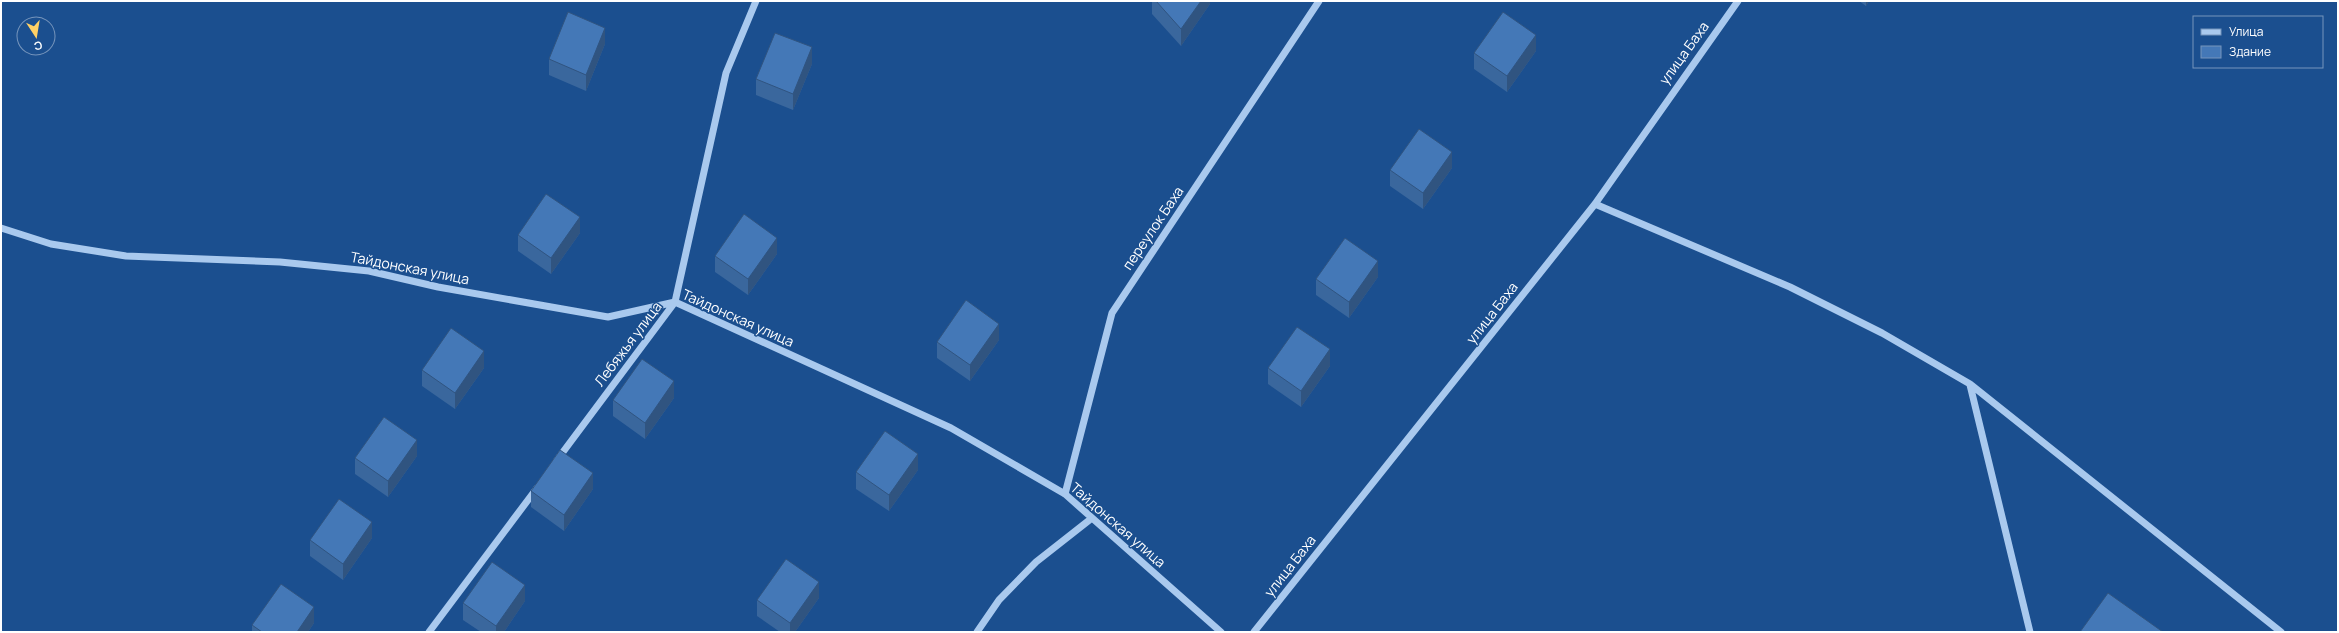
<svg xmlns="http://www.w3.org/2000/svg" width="2339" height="633" viewBox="0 0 2339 633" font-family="Manrope,sans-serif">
  <rect width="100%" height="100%" fill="#1b4f8f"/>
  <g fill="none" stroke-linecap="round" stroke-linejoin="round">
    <!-- minor -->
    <path stroke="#a9c9ee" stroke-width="7" d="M1595,204l195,83 92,46 88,51 311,248
      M1,228l50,16 75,12 154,6 89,9 69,16 170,30 67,-15 276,126 114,66 156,138
      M1970,385l60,247
      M557,460l118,-158 51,-229 30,-72
      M1065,494l47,-181 207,-312
      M429,632l108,-144
      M977,632l22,-32 37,-38 56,-44
      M1254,632l341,-428 143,-203"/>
  </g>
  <!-- wall -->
  <path fill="#3a679d" d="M1152,1h58v3l-29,42 -29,-32z
    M1859,1h10l-3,5z
    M605,44l-19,47 -37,-16v-16z
    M1536,51l-29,41 -33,-23v-16z
    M812,64l-19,46 -37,-15v-16z
    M1452,168l-29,41 -33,-23v-16z
    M580,233l-29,41 -33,-23v-16z
    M777,254l-29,41 -33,-23v-16z
    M1378,277l-29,41 -33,-23v-16z
    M999,340l-29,41 -33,-23v-16z
    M1330,366l-29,41 -33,-23v-16z
    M484,368l-29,41 -33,-23v-16z
    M674,398l-29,41 -32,-23v-16z
    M417,456l-29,41 -33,-23v-16z
    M918,470l-29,41 -33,-22v-17z
    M593,489l-29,42 -33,-24v-16z
    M372,538l-29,42 -33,-24v-16z
    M819,598l-24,34h-15l-23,-16v-16z
    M525,601l-21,31h-23l-18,-12v-17z
    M314,623l-6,9h-56v-7z"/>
  <!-- shaded-wall -->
  <path fill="#305480" d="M1201,1h9v3l-29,42v-17z
    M1866,1h3l-3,5z
    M605,28v16l-19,47v-16z
    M1536,35v16l-29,41v-16z
    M812,47v17l-19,46v-16z
    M1452,152v16l-29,41v-16z
    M580,217v16l-29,41v-16z
    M777,238v16l-29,41v-16z
    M1378,261v16l-29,41v-16z
    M999,324v16l-29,41v-16z
    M1330,349v17l-29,41v-16z
    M484,351v17l-29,41v-16z
    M674,381v17l-29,41v-16z
    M417,440v16l-29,41v-16z
    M918,454v16l-29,41v-16z
    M593,473v16l-29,42v-16z
    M372,522v16l-29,42v-16z
    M819,582v16l-24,34h-5v-9z
    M525,585v16l-21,31h-8v-6z
    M314,607v16l-6,9h-11z"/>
  <!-- building -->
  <path fill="#4478b7" stroke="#305480" d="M1156,1h45l-20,28z
    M568,12l37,16 -19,47 -37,-16z
    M1503,12l33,23 -29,41 -33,-23z
    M775,33l37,14 -19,47 -37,-15z
    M1419,129l33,23 -29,41 -33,-23z
    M546,194l34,23 -29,41 -33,-23z
    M744,214l33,24 -29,41 -33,-23z
    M1345,238l33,23 -29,41 -33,-23z
    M966,300l33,24 -29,41 -33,-23z
    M1297,327l33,22 -29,42 -33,-23z
    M451,328l33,23 -29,42 -33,-23z
    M642,359l32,22 -29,42 -32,-23z
    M384,417l33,23 -29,41 -33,-23z
    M885,431l33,23 -29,41 -33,-23z
    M560,450l33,23 -29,42 -33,-24z
    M339,499l33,23 -29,42 -33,-24z
    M786,559l33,23 -29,41 -33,-23z
    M492,562l33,23 -29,41 -33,-23z
    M281,584l33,23 -17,25h-35l-10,-7z
    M2108,593l55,39h-83z"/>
  <g text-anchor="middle" stroke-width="3" stroke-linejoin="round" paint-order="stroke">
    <!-- street labels -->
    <g font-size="14" fill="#fff" stroke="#1b4f8f">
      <text transform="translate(1684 53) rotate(-54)" y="5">улица Баха</text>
      <text transform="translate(1153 228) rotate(-56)" y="5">переулок Баха</text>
      <text transform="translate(410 268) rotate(11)" y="5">Тайдонская улица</text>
      <text transform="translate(1492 313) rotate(-52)" y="5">улица Баха</text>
      <text transform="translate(738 318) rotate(24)" y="5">Тайдонская улица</text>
      <text transform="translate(628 344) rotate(-53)" y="5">Лебяжья улица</text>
      <text transform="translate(1118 525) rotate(41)" y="5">Тайдонская улица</text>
      <text transform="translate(1290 566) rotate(-52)" y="5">улица Баха</text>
    </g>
  </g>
  <!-- border -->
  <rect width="2339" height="633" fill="none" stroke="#ffffff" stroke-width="4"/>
  <!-- legend -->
  <rect x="2193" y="16" width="130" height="52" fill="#1b4f8f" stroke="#7695bc"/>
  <rect x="2201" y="29" width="20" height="6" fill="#a9c9ee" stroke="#7695bc"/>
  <text x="2229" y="36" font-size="12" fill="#ffffff">Улица</text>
  <rect x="2201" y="46" width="20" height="12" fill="#4478b7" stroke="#7695bc"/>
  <text x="2229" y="56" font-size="12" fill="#ffffff">Здание</text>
  <!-- north arrow -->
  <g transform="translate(36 36) rotate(168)"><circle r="19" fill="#1b4f8f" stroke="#7695bc"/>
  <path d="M0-3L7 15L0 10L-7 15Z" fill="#ffd166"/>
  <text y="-6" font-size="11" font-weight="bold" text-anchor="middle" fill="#ffffff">С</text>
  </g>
</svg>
